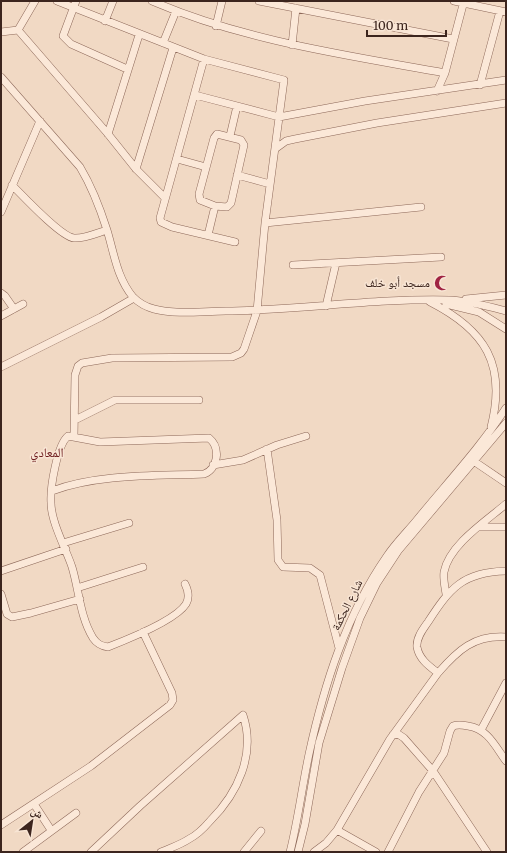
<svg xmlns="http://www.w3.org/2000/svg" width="507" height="853" viewBox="0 0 507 853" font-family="Merriweather,'Noto Naskh Arabic',serif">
  <rect width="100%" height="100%" fill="#f1d9c4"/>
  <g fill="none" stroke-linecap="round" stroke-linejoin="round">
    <!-- minor casing -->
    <g stroke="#8d6859" stroke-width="8">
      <path id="minor" d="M57,1l147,58 80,21 -19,143 -8,88 -13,38 -3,4 -9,4 -120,1 -30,5 -4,3 -3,9 -1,62
        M76,1l-13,35 8,8 56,25
        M152,1c93,40 194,54 293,72
        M259,1l194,38
        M454,1l52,11
        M105,21l8,-20
        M216,26l6,-25
        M18,30l90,104 28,35 29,29
        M1,32l17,-2 17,-29
        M163,43l13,-32
        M292,45l4,-37
        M204,59l-44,159 1,4 11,5 63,15
        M1,77l79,90c12,20 20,41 27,63 7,23 10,48 26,67 6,6 13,10 21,12 23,6 49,2 72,2 75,-1 149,-13 224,-11 19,1 37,6 56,11
        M480,85l20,-74
        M437,91l8,-18 19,-72
        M195,95l84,22 86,-16 141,-21
        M108,134l31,-99
        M230,136l7,-30
        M275,149l11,-8 9,-2 82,-16 129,-20
        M177,159l29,8
        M136,169l37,-121
        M237,175l33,9
        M12,185c11,11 49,52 62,53 10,1 23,-5 33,-8
        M1,212l39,-91
        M265,223l156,-16
        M208,235l7,-29 12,1 4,-4 13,-58 -3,-5 -24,-6 -3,4 -15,56 1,6 15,6
        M293,265l148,-8
        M1,293l4,3 9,13
        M466,299l40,-4
        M430,302c55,28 77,62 61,125
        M446,304l33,8 27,17
        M326,306l10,-43
        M1,316l22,-12
        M1,367l100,-50 33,-19
        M75,420l40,-20h84
        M267,449l10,71 1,40 5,7 27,1 10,7 19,73
        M475,462l31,21
        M213,465l30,-5 34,-15 29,-9
        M52,491c45,-17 103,-15 152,-17 14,-5 17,-26 5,-36l-109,4 -32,-6c-11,9 -18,52 -17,67 0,19 15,46 21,64 7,23 8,50 21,71 4,6 8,8 15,9 18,-7 68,-27 78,-43 4,-7 2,-14 -1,-20
        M480,527h26
        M63,543l66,-20
        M1,571l65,-22
        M506,571c-43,1 -56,17 -78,51 -5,7 -12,16 -11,25 2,12 12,19 21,26 20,-23 36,-38 68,-36
        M77,588l66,-21
        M1,594l6,20 5,3 19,-4 49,-14
        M446,594c-1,-7 -3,-15 -2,-22 5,-27 42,-51 62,-68
        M481,730l25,-47
        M393,735l5,-1 6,4 29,33 54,81
        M34,804l17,26
        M1,825l90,-59 79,-61 3,-5 -1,-7 -29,-61
        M337,830l39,22
        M23,852l53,-39
        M91,852l49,-46 103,-91c13,39 -5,78 -33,106 -6,7 -13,14 -21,18 -9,6 -19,9 -28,13
        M244,852l17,-21
        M290,852c8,-32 12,-65 19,-98 15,-69 37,-139 78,-198 8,-12 19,-23 29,-35 30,-37 64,-73 90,-113
        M298,852l7,-28 14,-81 23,-75 18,-50 17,-35 21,-32 108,-128
        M314,852l12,-9 11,-13 53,-91 48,-66
        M388,852l31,-60 25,-39 6,-22 3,-5c5,-2 10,-1 15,0 20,3 27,20 38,35"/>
    </g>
    <!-- minor -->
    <use href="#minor" stroke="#fbe8d8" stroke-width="7"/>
  </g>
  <!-- icons -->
  <defs>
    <g id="mosque-bare" transform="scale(1.2)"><path d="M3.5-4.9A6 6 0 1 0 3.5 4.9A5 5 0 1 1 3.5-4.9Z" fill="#a02443" stroke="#f8e5d4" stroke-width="2.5" paint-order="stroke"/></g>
  </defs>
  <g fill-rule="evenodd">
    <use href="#mosque-bare" x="442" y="283"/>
  </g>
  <g text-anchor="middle" stroke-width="3" stroke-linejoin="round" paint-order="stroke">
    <!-- poi labels -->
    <g font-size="12" fill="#3c251e" stroke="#f8e5d4" text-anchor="end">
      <text x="430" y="287">مسجد أبو خلف</text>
    </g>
    <!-- street labels -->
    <g font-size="12" fill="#3c251e" stroke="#f8e5d4">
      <text transform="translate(347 605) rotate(-64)" y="4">شارع الحكمة</text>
    </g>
    <!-- neighbourhood labels -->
    <g font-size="13" fill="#6c1a1c" stroke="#f8e5d4">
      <text x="47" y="457">المعادي</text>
    </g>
  </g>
  <!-- border -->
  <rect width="507" height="853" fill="none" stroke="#3c251e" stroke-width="4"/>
  <!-- north arrow -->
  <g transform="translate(32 821) rotate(30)" stroke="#f8e5d4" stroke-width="3" paint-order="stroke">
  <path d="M0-3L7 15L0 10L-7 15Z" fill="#3c251e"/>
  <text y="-6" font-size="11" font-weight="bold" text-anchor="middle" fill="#3c251e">ش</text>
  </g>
  <!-- scale -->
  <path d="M367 30v6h79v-6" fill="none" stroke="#3c251e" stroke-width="2"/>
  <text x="373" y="30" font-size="12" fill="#3c251e" stroke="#f8e5d4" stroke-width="3" paint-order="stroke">100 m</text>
</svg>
